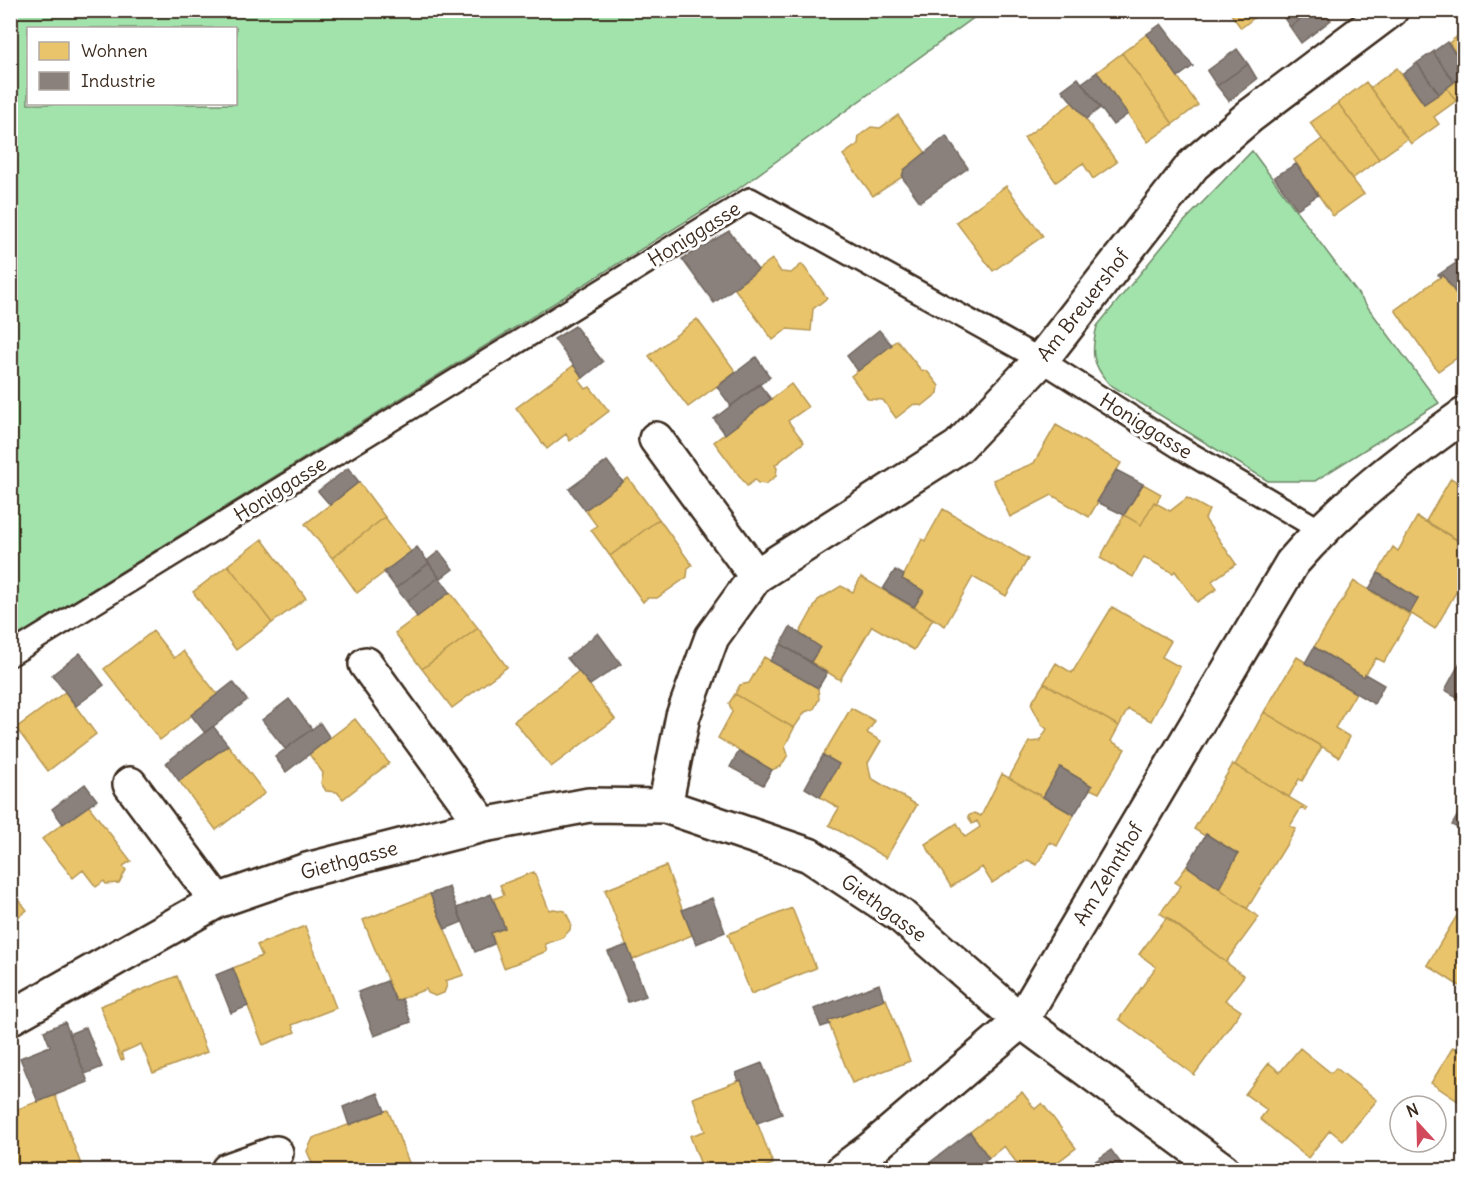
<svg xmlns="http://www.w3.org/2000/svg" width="1475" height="1181" viewBox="0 0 1475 1181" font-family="Delius,sans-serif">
  <rect width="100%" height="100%" fill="#fff"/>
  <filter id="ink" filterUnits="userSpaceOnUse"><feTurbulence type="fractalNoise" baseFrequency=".0167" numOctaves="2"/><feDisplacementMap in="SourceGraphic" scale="12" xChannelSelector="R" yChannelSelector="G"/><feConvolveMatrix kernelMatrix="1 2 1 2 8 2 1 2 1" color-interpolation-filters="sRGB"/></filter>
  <g filter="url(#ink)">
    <!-- green -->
    <path fill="#a2e3ac" stroke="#6e8665" stroke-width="1.5" fill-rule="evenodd" d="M11,10h972v1l-245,178 -727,451zM28,28h208v76h-208z
      M1252,151l187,252 -124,78h-47l-159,-97c-18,-21 -18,-32 -12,-58l78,-95z"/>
    <!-- homes -->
    <path fill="#e9c46a" stroke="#b59653" stroke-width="1.5" d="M1228,10h36l-23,18z
      M1464,31v34l-15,-22z
      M1147,34l51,71 -25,19 -51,-71z
      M1122,53l51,71 -25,18 -51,-70z
      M1397,68l27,36 23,-16 9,13 -22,16 5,7 -28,20 -41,-56z
      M1464,75v20l-8,6 -9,-13z
      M1366,82l41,57 -28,20 -41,-56z
      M1073,102l44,60 -24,17 -10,-16 -27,19 -32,-44z
      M1338,103l41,56 -27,20 -42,-56z
      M898,115l28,38 -22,17 -2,7 -29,19 -30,-41 15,-11 1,-8 12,-9 9,1z
      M1322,139l42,55 -31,22 -39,-56z
      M1006,186l37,50 -50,35 -37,-49z
      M772,259l9,13 10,1 11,-9 25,34 -14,11 -2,22 -24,-2 -14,11 -39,-52z
      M1443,275l21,31v54l-3,2 -4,-4 -19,13 -43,-61z
      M697,319l39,53 -48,35 -39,-51z
      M897,340l24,30 6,1 12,15 -1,7 -16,13 -8,-2 -18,14 -13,-18 -15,-1 -17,-23z
      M574,365l9,13 -4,2 7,9 4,-2 19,24 -39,30 -4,-7 -19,15 -31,-41z
      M791,384l17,23 -20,14 16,21 -29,23 2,3 -1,8 -10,8 -8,-1 -3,-3 -8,6 -33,-44z
      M1056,425l65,38 -32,54 -37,-22 -42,22 -17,-37 41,-17z
      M628,478l31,41 -49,37 -19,-26 6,-4 -12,-16z
      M1451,478l13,9v57l-38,-23z
      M359,482l26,35 -53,41 -27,-34z
      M1143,484l18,10 -5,10 -2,-2 -13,23 -17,-10z
      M1187,498l22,12 -4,9 31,45 -24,17 5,8 -20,13 -22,-31 -2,2 -29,-16 -11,20 -33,-19 24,-43 17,10 13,-23 16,9z
      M943,509l85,50 -22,37 -33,-19 -28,49 -31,-19 10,-16 -22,-12 20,-40 3,2z
      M385,517l26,35 -54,41 -25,-35z
      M1417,517l47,27v34l-29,51 -25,-16 8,-14 -40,-26 15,-26 5,4z
      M659,519l33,46 -4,3 -1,9 -30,21h-10l-4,4 -33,-46z
      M262,539l44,59 -34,25 -44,-58z
      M228,565l44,58 -36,27 -43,-58z
      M861,577l72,42 -19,31 -42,-24 -32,54 -29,-18 9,-15 -21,-13 19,-34 23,-14 12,6z
      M1354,581l57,34 -27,47 -8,-4 -12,19 -50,-30z
      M450,592l28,36 -56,41 -27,-36z
      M1112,607l59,34 -9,16 18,10 -29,54 -23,-12 -9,17 -75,-43 12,-20 16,10z
      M478,628l29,39 -55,41 -30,-39z
      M153,631l21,27 9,-7 35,44 -58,45 -56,-71z
      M764,657l54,31 1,11 -5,10 -9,3 -11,16 -59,-34 5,-9 9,-2z
      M1297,657l59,36 -21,35 15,9 -11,20 -75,-45z
      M579,671l36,48 -64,48 -37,-46z
      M1044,683l75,43 -8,15 14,8 -26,44 -9,-4 2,-3 -32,-19 -17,30 -34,-19 20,-36 11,-1 7,-12 -5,-4 -11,-21z
      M65,692l31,42 -48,37 -32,-43z
      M735,694l59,34 -9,18 3,9 -7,11 -9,4 -54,-32 14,-26 -3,-9z
      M851,708l24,13 -8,12 14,8 -13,22 3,15 46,27 -31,53 -57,-33 10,-17 -19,-11 19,-33 -16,-9z
      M1264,712l58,35 -20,34 -3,-2 -10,18 -54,-32z
      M355,719l34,44 -46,36 -6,-7 -11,-1 -5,-8 2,-10 -14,-19z
      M228,745l37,48 -49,37 -37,-49z
      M1233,764l74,44 -1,3 -5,-3 -11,18 6,3 -49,80 -28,-21 19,-34 -32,-20 -1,2 -11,-7z
      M1002,774l72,41 -17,31 -7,-4 -13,23 -9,-5 -36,23 -10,-16 -31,20 -26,-43 32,-21 8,14 15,-10 -3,-6 -5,3 -4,-8 6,-3 7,3z
      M88,805l43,56 -8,5 3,4 -7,13 -13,1 -2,-3 -8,6 -13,-17 -10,8 -31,-39z
      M666,866l26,69 -60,25 -27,-70z
      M1187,866l72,51 -33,45 -66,-49 21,-27 -6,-4z
      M534,872l15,38 5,-1 11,2 6,12 -1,7 -8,8 -17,6 2,7 -43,17 -13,-35 14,-5 -12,-29 11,-4 -4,-10z
      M10,888l17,22 -17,13z
      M430,894l34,81 -19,6 2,4 -3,8 -9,3 -7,-3 -2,-4 -30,12 -33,-81z
      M1464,904v85l-37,-24z
      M792,908l24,60 -65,26 -23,-60z
      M1167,917l77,59 -19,24 16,11 -47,64 -75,-56 37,-52 -17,-13z
      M305,926l31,82 -44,17 3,7 -32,13 -30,-77 29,-12 -5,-11z
      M177,976l30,76 -54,21 -12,-29 -20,9 3,6 -3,1 -21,-54z
      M886,999l24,62 -58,22 -24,-62z
      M1453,1047l11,7v51l-33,-22z
      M1300,1048l31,25 5,-5 41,32 -34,41 -13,-11 -22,28 -48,-39 7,-9 -22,-16 24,-31 11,9z
      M741,1080l32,84 -18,6h-52l-13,-34 15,-5 -12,-33z
      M1022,1092l13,17 7,-6 34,45 -29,22h-25l-18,-24 -15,12 -19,-26z
      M55,1095l28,75h-73v-58z
      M388,1110l22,55 -14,5h-81l-8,-19 6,-13z"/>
    <!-- industry -->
    <path fill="#8a817c" stroke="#726760" stroke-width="1.5" d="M1281,10h32l-23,17 -10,-15z
      M1313,10h10l8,10 -30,23 -11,-16z
      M1161,24l32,42 -15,11 -31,-43z
      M1447,42l17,23v10l-10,7 -21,-30z
      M1237,49l11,15 -31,22 -10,-15z
      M1433,52l21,30 -15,12 -22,-31z
      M1417,63l22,31 -15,10 -21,-30z
      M1248,64l9,15 -28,22 -12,-15z
      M1097,72l31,42 -15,11 -31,-42z
      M1078,78l22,30 -14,11 -24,-29z
      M946,136l22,32 -48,34 -18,-25 2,-7z
      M1296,164l22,31 -21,14 -23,-32z
      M729,231l29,39 -44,33 -32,-44z
      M1464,254v20l-9,-13z
      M1456,263l8,11v28l-1,1 -20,-28 -3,2 -2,-2z
      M575,326l28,36 -20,16 -29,-39z
      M879,330l13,15 -34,26 -11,-15z
      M756,357l14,20 -39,29 -14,-19z
      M759,384l12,15 -46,35 -11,-15z
      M607,461l16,21 -38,28 -16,-21z
      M348,468l11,14 -29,23 -12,-14z
      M1116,470l27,14 -19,31 -27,-13z
      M417,547l12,16 -33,25 -12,-16z
      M439,551l14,18 -13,10 -13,-18z
      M429,563l10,14 -32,25 -11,-14z
      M895,570l9,5 -2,4 22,12 -10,16 -31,-18z
      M1378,573l40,26 -8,14 -41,-24z
      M439,577l11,15 -33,25 -10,-15z
      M790,627l30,20 -9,15 -30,-18z
      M598,633l23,31 -31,21 -23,-27z
      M781,644l46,29 -9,15 -48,-27z
      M1314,647l50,30 1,-3 19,11 -10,19 -69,-41z
      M80,653l24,32 -28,21 -24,-31z
      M1464,655v46l-19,-11z
      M233,682l14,18 -42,33 -14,-18z
      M289,699l23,30 -27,20 -23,-29z
      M320,723l10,15 -44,34 -11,-15z
      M213,726l15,19 -49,36 -13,-18z
      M739,751l33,19 -9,15 -33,-18z
      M823,755l16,9 -19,33 -15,-9z
      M1060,767l32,19 -18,29 -31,-18z
      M85,784l12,16 -34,24 -11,-15z
      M1463,806l1,1v25l-12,-7z
      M1206,834l32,20 -19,34 -32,-22z
      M449,887l13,35 -17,7 -15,-35z
      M491,894l14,34 -14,5 3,11 -19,8 -18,-44z
      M712,898l13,34 -29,12 -14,-34z
      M627,945l19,51 -18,6 -20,-50z
      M233,968l15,38 -17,7 -15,-38z
      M387,981l9,20 6,-2 9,23 -37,14 -16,-44z
      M879,984l5,16 -56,21 2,3 -9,3 -7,-18z
      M65,1022l23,60 -50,20 -18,-44 30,-12 -6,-15z
      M86,1027l16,40 -17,7 -16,-40z
      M762,1063l20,51 -25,9 -16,-43 -3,1 -2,-8z
      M378,1093l7,18 -36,14 -6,-18z
      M970,1132l19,26 -15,12h-54z
      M1111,1150l15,20h-43z"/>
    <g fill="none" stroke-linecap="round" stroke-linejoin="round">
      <!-- lane casing -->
      <g stroke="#3b2a1e" stroke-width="26">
        <path id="lane" d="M10,655l740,-456 291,161 138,87 141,83"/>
      </g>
      <!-- street casing -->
      <g stroke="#3b2a1e" stroke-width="38">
        <path id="street" d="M656,439l100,137
          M366,664l117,161
          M130,784l87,117
          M665,806l18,-90 29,-79 44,-61 202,-129 83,-87 152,-195 57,-49 141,-106
          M10,1018l207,-117 90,-31 176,-45 106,-20 76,1 144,49 91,60 121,106 202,149
          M228,1170l48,-17
          M843,1170l28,-21 150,-128 271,-458c50,-58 110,-104 172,-148"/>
      </g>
      <!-- lane -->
      <use href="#lane" stroke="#fff" stroke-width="21"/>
      <!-- street -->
      <use href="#street" stroke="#fff" stroke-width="33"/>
    </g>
  </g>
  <g text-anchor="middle" stroke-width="6" stroke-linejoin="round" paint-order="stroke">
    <!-- street labels -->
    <g font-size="20" fill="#3b2a1e" stroke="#fff">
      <text transform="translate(694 234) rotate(-32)" y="7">Honiggasse</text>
      <text transform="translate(1083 305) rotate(-52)" y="7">Am Breuershof</text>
      <text transform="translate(1146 426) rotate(32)" y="7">Honiggasse</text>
      <text transform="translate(280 489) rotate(-32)" y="7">Honiggasse</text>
      <text transform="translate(349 860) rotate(-15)" y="7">Giethgasse</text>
      <text transform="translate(1108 874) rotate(-59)" y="7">Am Zehnthof</text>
      <text transform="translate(884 908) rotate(36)" y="7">Giethgasse</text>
    </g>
  </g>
  <!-- margin -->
  <rect width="1475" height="1181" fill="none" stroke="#fff" stroke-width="36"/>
  <rect x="18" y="18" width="1439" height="1145" fill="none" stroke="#3b2a1e" stroke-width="2" filter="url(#ink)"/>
  <!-- legend -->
  <rect x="27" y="27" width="210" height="78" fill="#ffffff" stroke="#b1aaa5" stroke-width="1.5"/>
  <rect x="39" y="42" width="30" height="18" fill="#e9c46a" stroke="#b1aaa5" stroke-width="1.5"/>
  <text x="81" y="57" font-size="18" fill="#3b2a1e">Wohnen</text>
  <rect x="39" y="72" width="30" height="18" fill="#8a817c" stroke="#b1aaa5" stroke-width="1.5"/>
  <text x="81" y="87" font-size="18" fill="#3b2a1e">Industrie</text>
  <!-- north arrow -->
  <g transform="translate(1418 1124) rotate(338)"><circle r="28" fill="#ffffff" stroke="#b1aaa5" stroke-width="1.5"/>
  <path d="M0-4.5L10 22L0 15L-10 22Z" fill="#d1495b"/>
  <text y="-9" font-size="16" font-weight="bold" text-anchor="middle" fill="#3b2a1e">N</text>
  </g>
</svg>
